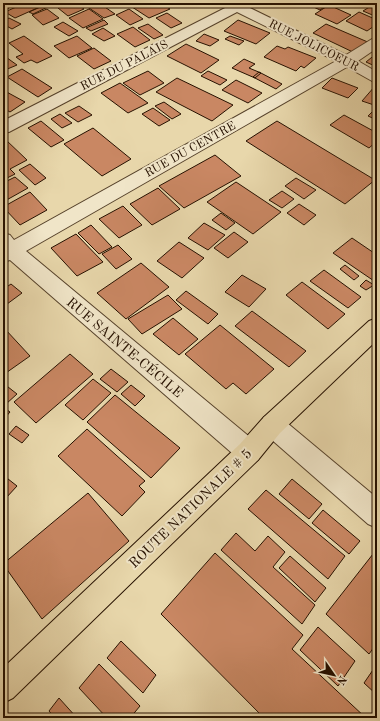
<svg xmlns="http://www.w3.org/2000/svg" width="380" height="721" viewBox="0 0 380 721" font-family="'Old Standard TT',serif">
  <rect width="100%" height="100%" fill="#e8d7ab"/>
  <filter id="stains"><feTurbulence type="fractalNoise" baseFrequency=".005" numOctaves="4"/><feColorMatrix values="0 0 0 0 .2 0 0 0 0 .09 0 0 0 0 .02 0 0 0 .5 -.17"/></filter>
  <radialGradient id="worn" r=".72"><stop offset=".6" stop-color="#630" stop-opacity="0"/><stop offset="1" stop-color="#630" stop-opacity=".3"/></radialGradient>
  <!-- building -->
  <path fill="#c98763" stroke="#261100" d="M3,3h3l6,3 -7,4 -2,-1z
    M25,3h16l3,2 -29,13 -10,-6z
    M43,3l9,2 -19,9 -4,-2 16,-7z
    M72,3h4l8,6 -16,7 -10,-8z
    M86,3h13l16,11 -11,4 -21,-14z
    M135,3h25l10,6 -21,9 -20,-13z
    M305,3h25l-10,7z
    M329,5l22,10 -14,9 -22,-10z
    M371,6l6,2v9l-14,-6z
    M47,9l12,9 -16,7 -11,-10z
    M89,9l14,10 -20,9 -14,-10z
    M129,9l14,10 -13,6 -14,-10z
    M359,12l18,8v4l-10,7 -21,-10z
    M167,13l15,10 -11,5 -15,-10z
    M9,18l12,6 -9,5 -9,-5v-3z
    M104,20l4,4 -17,7 -5,-3z
    M238,20l32,13 -14,11 -32,-13z
    M63,22l15,9 -9,5 -15,-9z
    M148,24l15,11 -9,4 -16,-11z
    M326,24l44,19 -13,11 -44,-21z
    M133,27l17,13 -15,7 -18,-13z
    M103,28l12,8 -11,5 -12,-7z
    M204,34l15,6 -9,6 -14,-5z
    M24,36l28,20 -15,7 -6,-3 -7,3 -8,-6 7,-3 -14,-11z
    M77,36l15,12 -23,10 -15,-12z
    M230,36l14,5 -5,4 -14,-6z
    M186,44l33,16 -18,13 -34,-17z
    M277,46l8,3 3,-2 28,11 -12,10 -3,-2 -5,5 -32,-14z
    M94,48l17,13 -17,8 -17,-13z
    M377,53v14l-11,-5z
    M3,55l14,10 -12,5 -2,-2z
    M244,59l11,5 -6,4 12,5 -6,5 -23,-10z
    M22,69l30,19 -14,9 -31,-20z
    M148,71l16,12 -24,12 -17,-12z
    M208,71l19,9 -7,5 -19,-9z
    M259,72l23,12 -6,5 -23,-12z
    M177,78l56,27 -21,16 -56,-29z
    M332,78l26,10 -10,10 -26,-10z
    M236,80l26,13 -14,10 -26,-13z
    M120,83l28,20 -20,10 -27,-20z
    M375,86h2v20l-15,-5z
    M3,90l22,12 -15,10 -7,-4z
    M164,102l17,12 -9,5 -17,-13z
    M79,106l13,9 -14,7 -13,-9z
    M153,108l17,12 -11,6 -17,-12z
    M376,108h1v12l-9,-4z
    M60,114l12,9 -10,5 -11,-9z
    M344,115l33,18v8l-8,7 -39,-23z
    M41,121l23,19 -13,7 -23,-19z
    M277,121l98,59 -30,24 -99,-63z
    M93,128l38,31 -29,17 -38,-32z
    M6,140l21,20 -17,9 5,5 -12,6v-38z
    M215,155l26,21 -57,32 -25,-22z
    M30,164l16,14 -11,7 -16,-15z
    M15,177l13,11 -25,14v-19z
    M296,178l20,12 -12,9 -19,-13z
    M236,182l45,30 -28,22 -46,-32z
    M158,188l22,21 -28,16 -22,-21z
    M282,191l12,8 -12,9 -13,-8z
    M30,192l17,18 -27,15 -17,-18z
    M299,204l17,11 -12,10 -17,-12z
    M123,206l19,19 -23,13 -20,-19z
    M221,213l14,10 -9,7 -14,-10z
    M204,223l21,12 -17,15 -20,-12z
    M91,225l21,22 -13,7 -21,-21z
    M234,232l14,10 -20,16 -14,-10z
    M76,234l27,28 -26,14 -26,-28z
    M352,238l25,17v28l-44,-30z
    M179,242l25,16 -22,20 -25,-17z
    M118,245l14,14 -16,10 -14,-15z
    M141,263l28,24 -43,32 -29,-26z
    M345,265l14,11 -5,4 -14,-11z
    M324,270l37,27 -13,11 -38,-27z
    M242,275l24,14 -17,18 -24,-15z
    M366,280l8,5 -8,5 -6,-4z
    M302,282l43,32 -17,15 -42,-34z
    M11,284l11,9 -19,14v-21l2,2z
    M186,291l32,23 -10,10 -32,-24z
    M168,295l14,14 -40,25 -14,-15z
    M252,311l54,40 -17,16 -54,-41z
    M173,318l25,21 -19,16 -26,-21z
    M220,325l54,44 -28,25 -13,-11 -7,6 -41,-35z
    M5,329l25,27 -27,19v-45z
    M70,354l23,20 -57,49 -22,-21z
    M111,369l17,13 -11,10 -17,-13z
    M93,379l18,14 -28,27 -18,-15z
    M3,383l14,11 -11,10 -3,-3z
    M131,385l14,11 -10,10 -14,-12z
    M115,395l65,53 -29,30 -64,-56z
    M3,407l7,5 -7,8z
    M16,426l13,9 -7,8 -13,-9z
    M87,429l58,52 -6,5 6,6 -23,24 -64,-60z
    M3,475l14,11 -11,12 -3,-3z
    M292,479l30,25 -13,15 -30,-25z
    M266,490l79,66 -17,23 -80,-70z
    M88,493l41,48 -87,78 -39,-55z
    M323,510l37,31 -11,13 -37,-31z
    M236,533l19,18 13,-15 17,16 -12,15 42,38 -13,19 -81,-74z
    M215,553l88,82 -11,14 74,69h-102l-103,-104z
    M373,554l4,3v86l-8,11 -43,-40z
    M290,556l36,32 -11,14 -36,-34z
    M318,627l37,34 -17,25 -38,-36z
    M121,641l35,34 -13,18 -36,-35z
    M99,664l41,42 -10,12h-23l-28,-30z
    M377,664v31l-13,-12z
    M59,698l18,20h-22l-6,-7z"/>
  <g fill="none" stroke-linecap="round" stroke-linejoin="round">
    <!-- street casing -->
    <g stroke="#56422b" stroke-width="2">
      <path id="street" d="M222,3h30l-4,4 98,48 26,-16 5,-1v10l-19,13 19,11v11l-5,-2 -25,-14 -321,184 232,193 3,8 -3,8 -9,3 -9,-3 -230,-200 -7,2v-29l7,2 4,5 322,-179 -99,-49 -228,120 -6,1v-12l224,-114z
        M272,414l8,3 97,81v30l-9,-4 -104,-91 -4,-8 4,-8z"/>
    </g>
    <!-- primary casing -->
    <g stroke="#261100" stroke-width="2">
      <path id="primary" d="M377,318v22l-97,93 -22,27 -245,238 -10,5v-35l237,-224 24,-27 105,-96z"/>
    </g>
    <!-- street -->
    <use href="#street" fill="#f0e5c8" fill-rule="evenodd"/>
    <!-- primary -->
    <use href="#primary" fill="#e8d7ab" fill-rule="evenodd"/>
  </g>
  <g text-anchor="middle" stroke-width="4" stroke-linejoin="round" paint-order="stroke">
    <!-- far-street labels -->
    <g font-size="12" fill="#261100" stroke="#f0e5c8">
      <text transform="translate(314 45) rotate(27)" y="4">RUE JOLICOEUR</text>
      <text transform="translate(124 65) rotate(-27)" y="4">RUE DU PALAIS</text>
      <text transform="translate(190 149) rotate(-29)" y="4">RUE DU CENTRE</text>
    </g>
    <!-- street labels -->
    <g font-size="14" fill="#261100" stroke="#f0e5c8">
      <text transform="translate(125 347) rotate(40)" y="5">RUE SAINTE-CÉCILE</text>
      <text transform="translate(190 508) rotate(-44)" y="5">ROUTE NATIONALE # 5</text>
    </g>
  </g>
  <!-- margin -->
  <rect width="380" height="721" fill="none" stroke="#e8d7ab" stroke-width="16"/>
  <rect x="4" y="4" width="372" height="713" fill="none" stroke="#261100" stroke-width="2"/>
  <rect x="8" y="8" width="364" height="705" fill="none" stroke="#261100"/>
  <!-- north arrow -->
  <g transform="translate(334 675) rotate(124)" stroke="#f0e5c8" stroke-width="3" paint-order="stroke">
  <path d="M0-3L7 15L0 10L-7 15Z" fill="#261100"/>
  <text y="-6" font-size="11" font-weight="bold" text-anchor="middle" fill="#261100">N</text>
  </g>
  <rect width="100%" height="100%" filter="url(#stains)"/>
  <rect width="100%" height="100%" fill="url(#worn)"/>
</svg>
